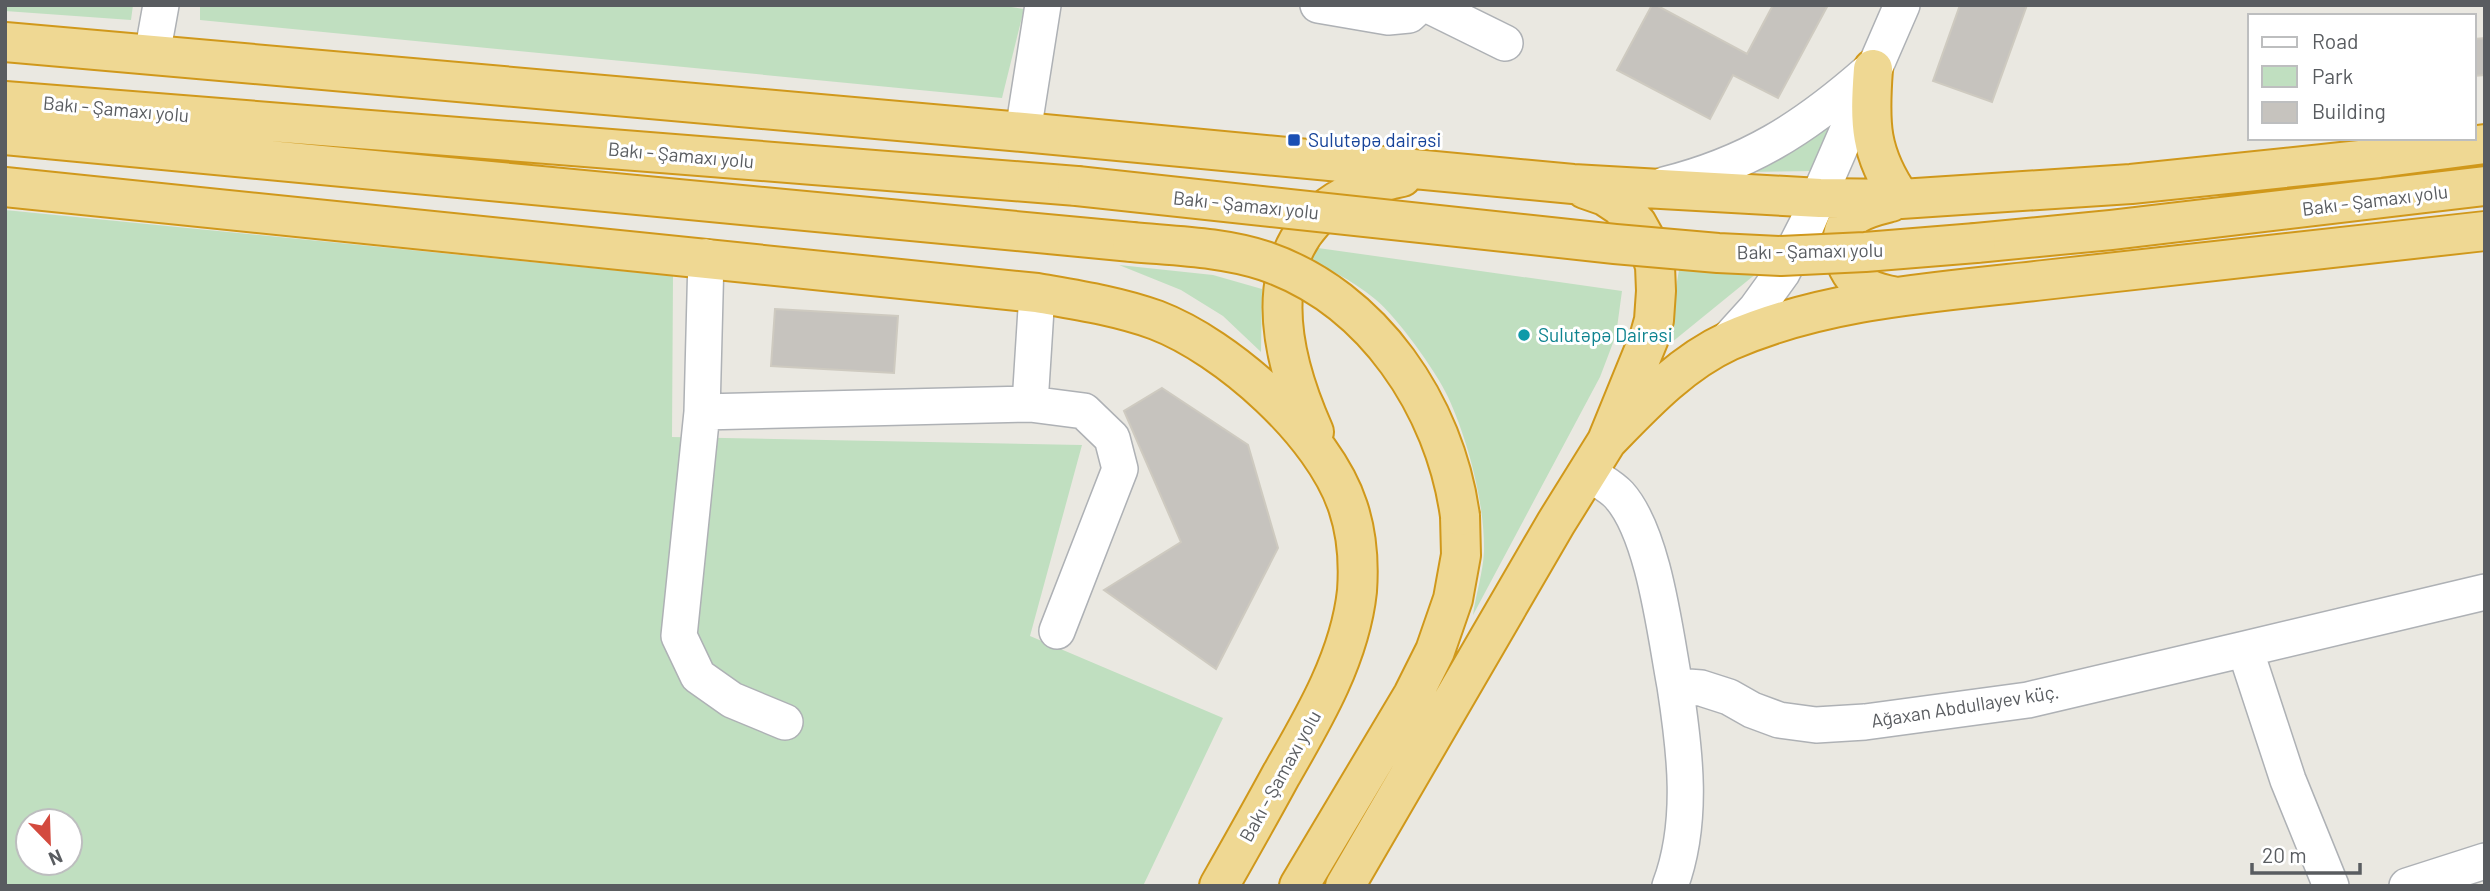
<svg xmlns="http://www.w3.org/2000/svg" width="2490" height="891" viewBox="0 0 2490 891" font-family="Barlow,sans-serif">
  <rect width="100%" height="100%" fill="#eae8e1"/>
  <!-- green -->
  <path fill="#c0dfc0" fill-rule="evenodd" d="M5,5h128l-2,15 -126,-9z
    M200,5h797l27,4 -22,89 -802,-78z
    M1840,112l-25,59 -67,1z
    M5,210l668,66 -1,161 410,8 -52,191 193,82 -80,168h-1138zM28,821h42v42h-42z
    M1262,240l360,51 -6,44 -16,42 -127,238c3,-21 10,-43 11,-63 1,-48 -16,-112 -36,-155 -12,-26 -51,-80 -73,-98 -34,-28 -73,-42 -113,-59z
    M1680,264l77,9 -91,74z
    M1119,265l94,10 49,14 -1,63 -38,-36 -42,-26z"/>
  <!-- building -->
  <path fill="#c6c3be" stroke="#cecac0" stroke-width="2" d="M1652,5h4l91,49 26,-49h55l-50,93 -45,-23 -23,44 -93,-49z
    M1960,5h67l-35,97 -59,-21z
    M2485,38v37l-11,1v-37z
    M775,309l123,7 -4,57 -123,-7z
    M1162,388l86,57 30,103 -62,121 -112,-79 77,-48 -57,-131z"/>
  <g fill="none" stroke-linecap="round" stroke-linejoin="round">
    <!-- minor casing -->
    <g stroke="#aeb1b5" stroke-width="38">
      <path id="minor" d="M1318,5l70,12 21,-2 11,-10
        M1428,5l77,38
        M152,55l9,-50
        M1023,132l20,-127
        M1664,185c84,-21 139,-56 203,-112
        M706,257l-4,155 -23,224 19,40 34,24 53,22
        M1037,293l-7,111 54,7 28,27 8,31 -63,162
        M1726,342l30,-33 26,-36 24,-47 96,-221
        M702,412l328,-8
        M1589,473c9,7 22,13 30,22 35,39 46,138 56,191l26,2 28,9 23,13 27,10 37,5 49,-3 163,-22 217,-51 43,131 43,106
        M2245,649l240,-57
        M1670,886c24,-64 15,-135 5,-200
        M2407,886l78,-25"/>
    </g>
    <!-- highway casing -->
    <g stroke="#d0981b" stroke-width="42">
      <path id="highway" d="M5,42l1018,90 550,52 247,14 81,1 230,-15 248,-26 106,-14
        M1873,69c-4,54 -4,84 28,130
        M5,101l1072,85
        M5,135l1127,107
        M5,187l1032,106c40,7 80,13 119,27 71,27 168,113 192,187 9,27 11,56 9,84 -7,66 -43,127 -76,184 -20,37 -41,74 -62,111
        M1891,202c-12,3 -26,6 -36,13 -23,18 -12,58 10,72 10,6 21,8 32,10
        M1976,243l135,-13 374,-44
        M1314,432c-49,-110 -55,-227 88,-255
        M1607,441c36,-37 74,-78 122,-100 98,-43 210,-49 315,-61 147,-17 294,-33 441,-49
        M1299,886l114,-191 22,-44 18,-52 8,-44 -1,-39
        M1345,886l211,-363 51,-82 42,-103 5,-18 2,-29 -1,-25 -8,-24 -10,-18 -17,-18 -15,-10 -20,-7"/>
    </g>
    <!-- minor -->
    <use href="#minor" stroke="#fff" stroke-width="35"/>
    <!-- highway -->
    <use href="#highway" stroke="#efd893" stroke-width="38"/>
    <!-- highway-bridge casing -->
    <g stroke="#d0981b" stroke-width="42" stroke-linecap="butt">
      <path id="highway-bridge" d="M1077,186l538,58 103,9 63,3 84,-4 111,-9
        M1132,242c44,4 91,5 133,19 108,37 180,145 195,255"/>
    </g>
    <!-- highway-bridge -->
    <use href="#highway-bridge" stroke="#efd893" stroke-width="38"/>
  </g>
  <!-- markers -->
  <rect fill="#1a4fb4" stroke="#fff" stroke-width="2.5" x="1287" y="133" width="14" height="14" rx="3.5"/>
  <circle fill="#0f9aa8" stroke="#fff" stroke-width="2.5" cx="1524" cy="335" r="7"/>
  <g text-anchor="middle" stroke-width="6" stroke-linejoin="round" paint-order="stroke">
    <!-- street labels -->
    <g font-size="19" fill="#595c60" stroke="#fff">
      <text transform="translate(116 109) rotate(5)" y="7">Bakı - Şamaxı yolu</text>
      <text transform="translate(681 155) rotate(5)" y="7">Bakı - Şamaxı yolu</text>
      <text transform="translate(2375 200) rotate(-7)" y="7">Bakı - Şamaxı yolu</text>
      <text transform="translate(1246 205) rotate(6)" y="7">Bakı - Şamaxı yolu</text>
      <text transform="translate(1810 251) rotate(-1)" y="7">Bakı - Şamaxı yolu</text>
      <text transform="translate(1965 706) rotate(-9)" y="7">Ağaxan Abdullayev küç.</text>
      <text transform="translate(1280 776) rotate(-61)" y="7">Bakı - Şamaxı yolu</text>
    </g>
    <!-- transit labels -->
    <g font-size="19" fill="#164399" stroke="#fff" text-anchor="start">
      <text x="1308" y="147">Sulutəpə dairəsi</text>
    </g>
    <!-- culture labels -->
    <g font-size="19" fill="#0d838f" stroke="#fff" text-anchor="start">
      <text x="1538" y="342">Sulutəpə Dairəsi</text>
    </g>
  </g>
  <!-- border -->
  <rect width="2490" height="891" fill="none" stroke="#595c60" stroke-width="14"/>
  <!-- legend -->
  <rect x="2248" y="14" width="228" height="126" fill="#ffffff" stroke="#bdbebf" stroke-width="2"/>
  <rect x="2262" y="37" width="35" height="10" fill="#ffffff" stroke="#bdbebf" stroke-width="2"/>
  <text x="2312" y="49" font-size="21" fill="#595c60">Road</text>
  <rect x="2262" y="66" width="35" height="21" fill="#c0dfc0" stroke="#bdbebf" stroke-width="2"/>
  <text x="2312" y="84" font-size="21" fill="#595c60">Park</text>
  <rect x="2262" y="102" width="35" height="21" fill="#c6c3be" stroke="#bdbebf" stroke-width="2"/>
  <text x="2312" y="119" font-size="21" fill="#595c60">Building</text>
  <!-- north arrow -->
  <g transform="translate(49 842) rotate(157)"><circle r="33" fill="#ffffff" stroke="#bdbebf" stroke-width="2"/>
  <path d="M0-5L12 26L0 18L-12 26Z" fill="#d34a3e"/>
  <text y="-10" font-size="19" font-weight="bold" text-anchor="middle" fill="#595c60">N</text>
  </g>
  <!-- scale -->
  <path d="M2252 863v10h108v-10" fill="none" stroke="#595c60" stroke-width="3.5"/>
  <text x="2262" y="863" font-size="21" fill="#595c60" stroke="#ffffff" stroke-width="5" paint-order="stroke">20 m</text>
</svg>
